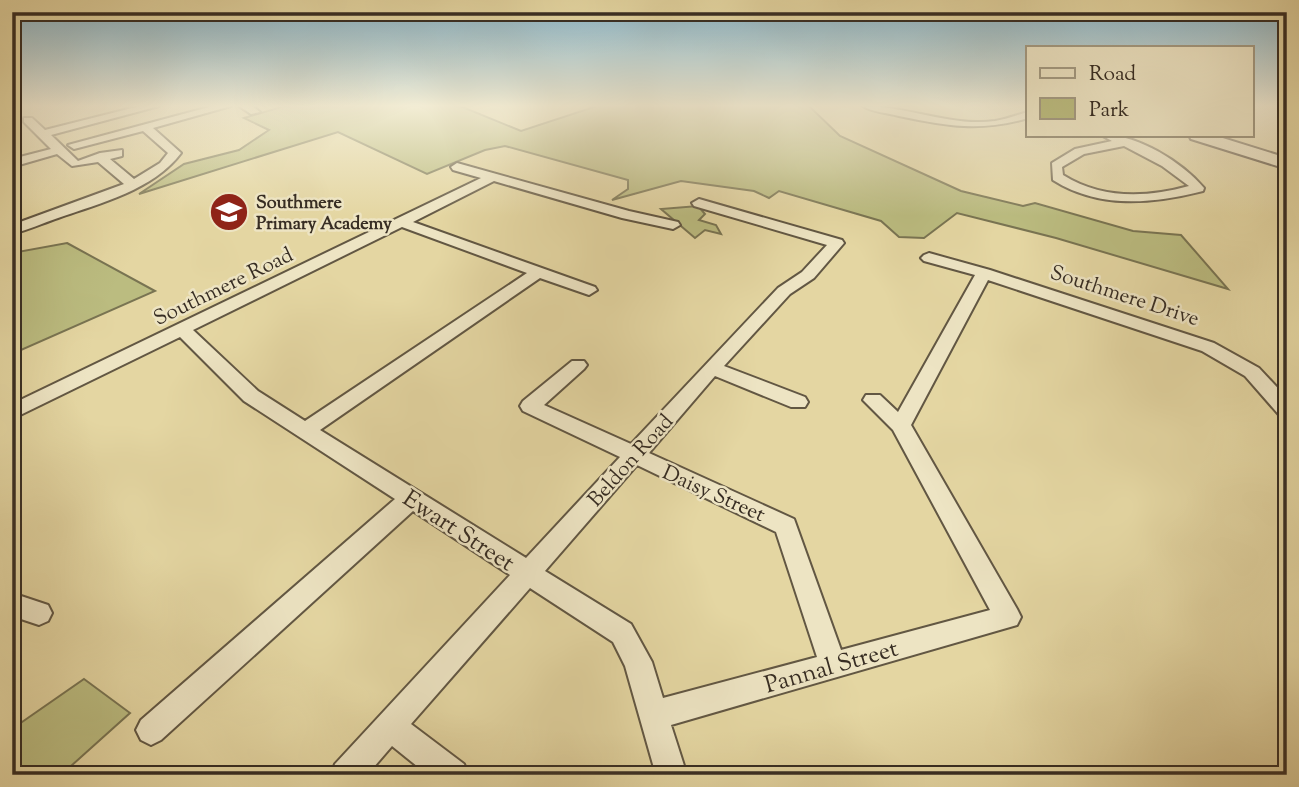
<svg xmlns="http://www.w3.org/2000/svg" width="1299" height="787" viewBox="0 0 1299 787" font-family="'Sorts Mill Goudy',serif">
  <rect width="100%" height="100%" fill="#e4d6a2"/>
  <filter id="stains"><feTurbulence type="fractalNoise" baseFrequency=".00286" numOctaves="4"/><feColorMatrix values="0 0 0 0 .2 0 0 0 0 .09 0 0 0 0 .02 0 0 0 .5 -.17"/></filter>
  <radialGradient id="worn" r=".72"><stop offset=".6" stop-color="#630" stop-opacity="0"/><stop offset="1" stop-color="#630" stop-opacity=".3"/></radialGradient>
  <!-- green -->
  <path fill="#bbbc80" stroke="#797452" stroke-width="2" d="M285,106h175l61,25 76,-25h212l31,30 121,55 62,15 12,-3 98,28 48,4 47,54 -172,-51 -99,-25 -33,25 -25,-1 -18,-16 -102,-30 -10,7 -15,-7 -73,-10 -69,19 16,-11v-9l-123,-34 -20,4 -58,24 -89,-42 -199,62 45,-30 55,-14 30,-20 -25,-12z
    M698,206l7,8 -6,6 17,5 5,9 -16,-4 -10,8 -34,-29z
    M67,243l88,48 -143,63v-101z
    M84,679l46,34 -69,62h-49v-46z"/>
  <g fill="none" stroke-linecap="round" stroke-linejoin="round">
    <!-- street casing -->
    <g stroke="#625743" stroke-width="4">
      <path id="street" d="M140,106h19l-108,29 27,26 22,-8 22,-3v6l-12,3 24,20 26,-16 8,-10 -25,-22 -69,18 -6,-4 145,-39h18l-78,22 28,25c-28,37 -80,50 -123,65 -15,5 -30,12 -46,16v-9l112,-41 -26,-22 -26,4 -15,-12 -45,13v-8l39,-10 -27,-27v-4h8l13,12z
        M239,106h13l8,6 -9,2z
        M863,106c44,0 88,21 132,15 11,-2 22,-6 33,-9v6c-47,14 -82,8 -129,-2 -11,-3 -27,-4 -36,-10z
        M1101,135c35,-2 81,27 103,53l-1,3c-52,13 -104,18 -150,-11l-1,-17 23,-14 37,-8zM1124,146l38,20 27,20c-43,12 -88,13 -126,-11l-1,-8 22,-13z
        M457,163l172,48 49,11 2,3 -7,4 -51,-11 -128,-37 -81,41 182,65 2,3 -8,5 -49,-17 -220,152 206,128 94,-101 -97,-46 -3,-5 3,-5 49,-40h12l3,4 -3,4 -40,36 87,39 147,-156 24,-16 25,-27 -133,-39 -2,-3 7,-4 143,41 2,3 -30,35 -24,16 -66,72 81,31 3,5 -3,5h-14l-76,-31 -66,77 145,66 47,131 149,-40 -97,-180 -30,-30 3,-5h14l18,17 77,-137 -51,-14 -3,-3 3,-3 5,-2 61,17 224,73 45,25 28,30v20l-7,-2 -35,-40 -43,-25 -214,-71 -77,145 106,184 4,8 -4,8 -346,100 16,50h-31l-31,-109 -12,-24 -83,-54 -119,136 53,40 4,11h-40l-36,-29 -25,29h-36l4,-11 175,-189 -97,-64 -252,229 -10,5 -10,-5 -5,-10 5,-10 254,-221 -151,-98 -64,-64 -168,82v-15l469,-226 -28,-8 -2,-3zM402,227l125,46 -222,148 -47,-30 -65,-61zM637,465l139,67 41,125 -154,41 -11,-36 -21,-38 -86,-53z
        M12,593l36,12 4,8 -4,8 -9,4 -27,-9z"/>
    </g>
    <!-- secondary casing -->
    <g stroke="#372d23" stroke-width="4">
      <path id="secondary" d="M1189,135h24l74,23v11l-96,-30z"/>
    </g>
    <!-- street -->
    <use href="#street" fill="#ede4c3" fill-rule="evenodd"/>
    <!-- secondary -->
    <use href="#secondary" fill="#ede4c3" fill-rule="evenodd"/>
  </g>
  <!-- sky -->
  <linearGradient id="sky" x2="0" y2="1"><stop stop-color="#87b6cc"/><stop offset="0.49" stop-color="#f3edd5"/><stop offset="1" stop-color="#f3edd5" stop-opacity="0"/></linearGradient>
  <rect width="1299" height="216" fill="url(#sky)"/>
  <!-- icons -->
  <defs>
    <g id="school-disc" transform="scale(2.0125)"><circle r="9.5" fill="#8f2418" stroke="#ede4c3"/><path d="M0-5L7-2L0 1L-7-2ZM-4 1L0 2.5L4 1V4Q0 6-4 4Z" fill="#fff"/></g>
  </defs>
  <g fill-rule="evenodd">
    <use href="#school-disc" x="229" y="212"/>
  </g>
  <g text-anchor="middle" stroke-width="5" stroke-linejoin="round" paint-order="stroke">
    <!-- far-poi labels -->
    <g font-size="18" font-weight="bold" fill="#372d23" stroke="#ede4c3" text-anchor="start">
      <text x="256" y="208">Southmere<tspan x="256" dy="21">Primary Academy</tspan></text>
    </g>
    <!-- street labels -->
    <g font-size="21" fill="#372d23" stroke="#ede4c3">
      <text transform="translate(223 286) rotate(-26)" y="7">Southmere Road</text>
      <text transform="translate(1125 295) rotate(18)" y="7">Southmere Drive</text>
      <text transform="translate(630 460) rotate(-48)" y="7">Beldon Road</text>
      <text transform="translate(714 493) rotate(24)" y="7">Daisy Street</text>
    </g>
    <!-- near-street labels -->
    <g font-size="24" fill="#372d23" stroke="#ede4c3">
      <text transform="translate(459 530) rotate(33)" y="8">Ewart Street</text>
      <text transform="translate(831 666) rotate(-16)" y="8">Pannal Street</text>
    </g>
  </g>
  <!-- margin -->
  <rect width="1299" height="787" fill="none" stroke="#e4d6a2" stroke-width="42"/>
  <rect x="14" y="14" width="1271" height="759" fill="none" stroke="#372d23" stroke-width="3.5"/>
  <rect x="21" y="21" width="1257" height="745" fill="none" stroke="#372d23" stroke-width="2"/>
  <!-- legend -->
  <rect x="1026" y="46" width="228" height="91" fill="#ede4c3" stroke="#a49b83" stroke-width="2"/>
  <rect x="1040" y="68" width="35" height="10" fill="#ede4c3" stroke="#a49b83" stroke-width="2"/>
  <text x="1089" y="80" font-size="21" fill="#372d23">Road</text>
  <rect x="1040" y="98" width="35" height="21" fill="#bbbc80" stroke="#a49b83" stroke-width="2"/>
  <text x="1089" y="116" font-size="21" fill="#372d23">Park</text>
  <rect width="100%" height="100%" filter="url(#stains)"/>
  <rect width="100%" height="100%" fill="url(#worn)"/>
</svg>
